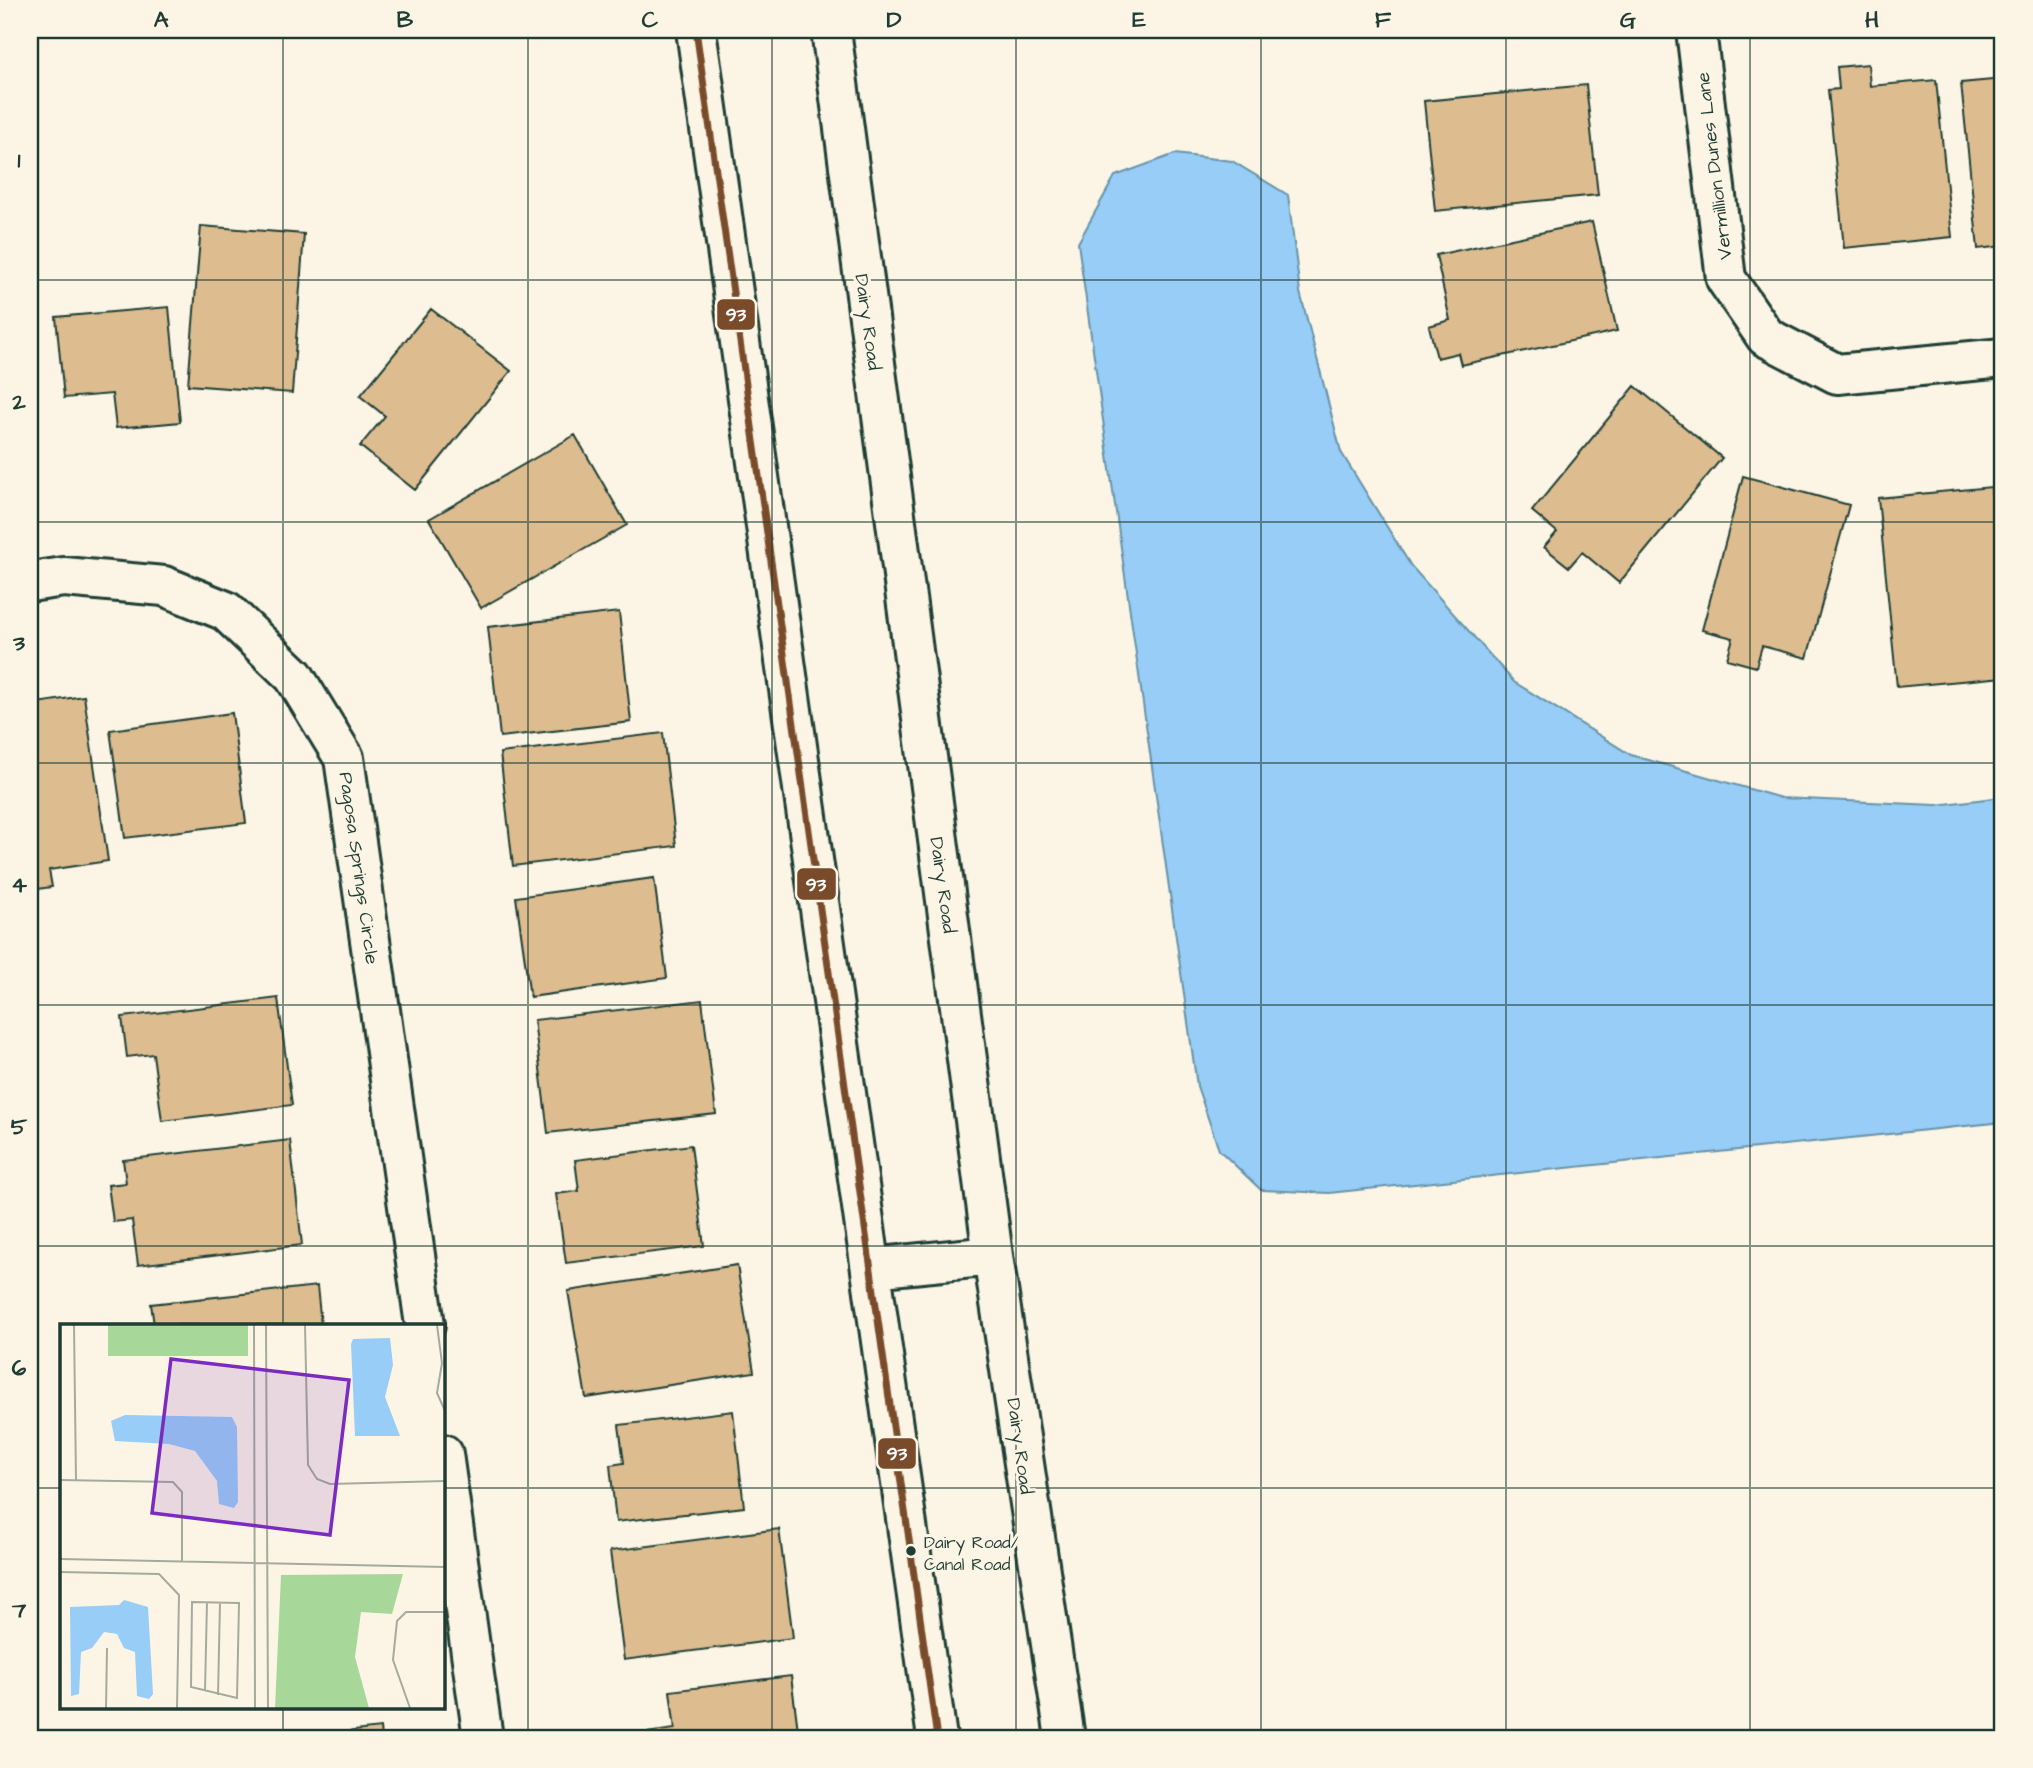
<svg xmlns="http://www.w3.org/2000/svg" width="2033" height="1768" viewBox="0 0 2033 1768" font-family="'Architects Daughter',sans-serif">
  <rect width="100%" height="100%" fill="#fcf5e5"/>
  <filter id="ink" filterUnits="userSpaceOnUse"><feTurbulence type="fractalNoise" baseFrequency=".0143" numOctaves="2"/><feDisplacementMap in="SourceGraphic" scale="14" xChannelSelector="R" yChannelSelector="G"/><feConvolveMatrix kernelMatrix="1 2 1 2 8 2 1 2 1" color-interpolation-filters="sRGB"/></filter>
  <g filter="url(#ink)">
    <!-- water -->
    <path fill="#97cdf6" stroke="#6793a8" stroke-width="2" d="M1175,154l57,7 56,34 12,97 41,160 70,114 103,116 117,73 150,43 155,7 67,-8v325l-674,71 -68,-3 -42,-40 -22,-64 -119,-843 37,-67z"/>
    <!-- building -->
    <path fill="#ddbd90" stroke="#1f3d34" stroke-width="2" d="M1868,64l2,22 66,-6 16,157 -108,11 -16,-158 11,-1 -2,-22z
      M2003,79v167l-25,3 -17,-166z
      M1586,85l12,110 -163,16 -11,-110z
      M1592,222l25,109 -156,34 -3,-12 -21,5 -8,-32 21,-6 -14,-65z
      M201,226l103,8 -12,159 -104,-8z
      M169,307l11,115 -64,6 -4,-34 -48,4 -8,-81z
      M431,309l80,62 -96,119 -55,-44 25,-30 -25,-20z
      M1635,386l87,72 -103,125 -37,-31 -13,15 -25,-20 13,-15 -25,-21z
      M30,400l6,40 -6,1z
      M575,435l52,90 -146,83 -52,-89z
      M1743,476l106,29 -42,153 -45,-12 -6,21 -29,-8 6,-21 -31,-8z
      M1991,487l12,120v70l-106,10 -19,-189z
      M619,612l12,110 -131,15 -12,-110z
      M84,696l24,165 -59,9 3,17 -22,3v-186z
      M232,713l14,110 -121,15 -15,-108z
      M663,733l13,113 -163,20 -13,-113z
      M654,878l13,100 -137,19 -14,-100z
      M278,998l14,107 -130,16 -9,-67 -26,3 -5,-40z
      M702,1000l14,114 -168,19 -14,-113z
      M290,1140l12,105 -164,20 -6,-45 -19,2 -5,-37 18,-2 -3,-23z
      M691,1145l13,101 -138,17 -10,-69 23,-3 -4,-31z
      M737,1265l17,107 -168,26 -18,-107z
      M317,1286l4,39h-167l-3,-21z
      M733,1411l11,96 -128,15 -6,-57 14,-2 -5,-38z
      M779,1529l14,109 -169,22 -14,-109z
      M791,1676l8,62h-167l-1,-3 44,-6 -5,-38z
      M380,1728l1,10h-89z"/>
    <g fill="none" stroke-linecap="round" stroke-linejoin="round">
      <!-- street casing -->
      <g stroke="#1f3d34" stroke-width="44">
        <path id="street" d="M1696,30l30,249 40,58 71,37 166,-16
          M30,582l34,-5 100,9 62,25 68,65 50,82 81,567
          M443,1454l40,284"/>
      </g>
      <!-- secondary casing -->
      <g stroke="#1f3d34" stroke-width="44">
        <path id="secondary" d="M696,30l241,1708
          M831,30l162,1226 72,482
          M871,1268l122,-12"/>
      </g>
      <!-- street -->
      <use href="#street" stroke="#fcf5e5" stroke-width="38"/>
      <!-- secondary -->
      <use href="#secondary" stroke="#fcf5e5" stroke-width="38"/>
      <!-- bus-1 casing -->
      <g stroke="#fcf5e5" stroke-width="12">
        <path id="bus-1" d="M696,30l241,1708"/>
      </g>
      <!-- bus-1 -->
      <use href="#bus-1" stroke="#7a4b2a" stroke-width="7"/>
    </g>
  </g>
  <!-- grid -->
  <path fill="none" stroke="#1f3d34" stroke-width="2" stroke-opacity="0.55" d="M283,30v1295M528,30v1708M772,30v1708M1016,30v1708M1261,30v1708M1506,30v1708M1750,30v1708M30,280h1973M30,522h1973M30,763h1973M30,1005h1973M30,1246h1973M30,1488h31M443,1488h1560M283,1707v31"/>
  <!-- markers -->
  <circle fill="#1f3d34" stroke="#fcf5e5" stroke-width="2.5" cx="911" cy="1551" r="6"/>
  <g text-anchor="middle" stroke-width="6" stroke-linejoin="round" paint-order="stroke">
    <!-- bus labels -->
    <g font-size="17" fill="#1f3d34" stroke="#fcf5e5" text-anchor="start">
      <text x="924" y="1548">Dairy Road/<tspan x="924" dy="22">Canal Road</tspan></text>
    </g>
    <!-- street labels -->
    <g font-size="19" fill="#1f3d34" stroke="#fcf5e5">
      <text transform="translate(1713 166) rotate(-97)" y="7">Vermillion Dunes Lane</text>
      <text transform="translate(869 322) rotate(82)" y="7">Dairy Road</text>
      <text transform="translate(360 868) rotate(82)" y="7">Pagosa Springs Circle</text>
      <text transform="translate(944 885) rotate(82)" y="7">Dairy Road</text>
      <text transform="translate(1021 1446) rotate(82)" y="7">Dairy Road</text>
    </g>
  </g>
  <!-- overview -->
  <g transform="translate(60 1324)">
    <rect width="385" height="385" fill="#fcf5e5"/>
    <path d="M48,1h140v31h-140zM343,250l-11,40 -31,-2 -6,45 14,51h-94l6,-133z" fill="#a7d899"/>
    <path d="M330,14l3,27 -8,32 15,39h-45l-4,-92 2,-5zM65,91l107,2 5,10 1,75 -4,6 -15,-4 -2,-23 -22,-30 -26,-7 -54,-3 -4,-20zM64,276l24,7 5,87 -4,5 -12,-3 -2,-44 -11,-4 -7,-14 -13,-2 -12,16 -11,4 -2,42 -8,2 -1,-89 49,-2z" fill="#97cdf6"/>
    <path fill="none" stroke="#a4ab9e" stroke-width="2" d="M14,1l2,155M194,1l1,383M206,1l2,383M245,1l3,140 9,14 13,5 115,-3M377,1l5,38 -5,30 8,18M0,156l113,2 9,10v70M0,235l385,8M0,248l99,2 20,21 -2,113M132,278l47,1 -2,95 -46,-11zM145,367l2,-89M158,371l2,-93M46,384l1,-60M350,384l-17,-48 4,-39 9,-9h39"/>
    <path fill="#7b2cbf" fill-opacity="0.15" stroke="#7b2cbf" stroke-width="3.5" d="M111,35l178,21 -19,155 -178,-22z"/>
    <rect width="385" height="385" fill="none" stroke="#1f3d34" stroke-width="3.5"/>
  </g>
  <g stroke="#fcf5e5" stroke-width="2.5">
    <rect x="716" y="298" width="40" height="33" rx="7" fill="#7a4b2a"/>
    <rect x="796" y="867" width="41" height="34" rx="7" fill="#7a4b2a"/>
    <rect x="877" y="1437" width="40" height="33" rx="7" fill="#7a4b2a"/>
  </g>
  <g font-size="19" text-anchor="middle" font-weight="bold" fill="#fff">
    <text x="736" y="321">93</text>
    <text x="816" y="891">93</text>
    <text x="897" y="1460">93</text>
  </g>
  <!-- margin -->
  <rect width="2033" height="1768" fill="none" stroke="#fcf5e5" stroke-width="77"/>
  <rect x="38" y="38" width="1956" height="1692" fill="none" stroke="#1f3d34" stroke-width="2.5"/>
  <g font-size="23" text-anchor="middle" font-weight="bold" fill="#1f3d34">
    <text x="161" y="27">A</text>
    <text x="405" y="27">B</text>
    <text x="650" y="27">C</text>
    <text x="894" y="27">D</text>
    <text x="1139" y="27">E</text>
    <text x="1383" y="27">F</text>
    <text x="1628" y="27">G</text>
    <text x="1872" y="27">H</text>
    <text x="19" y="167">1</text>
    <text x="19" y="409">2</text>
    <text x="19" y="650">3</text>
    <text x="19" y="892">4</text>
    <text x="19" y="1134">5</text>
    <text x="19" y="1375">6</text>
    <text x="19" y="1617">7</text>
  </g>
</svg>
